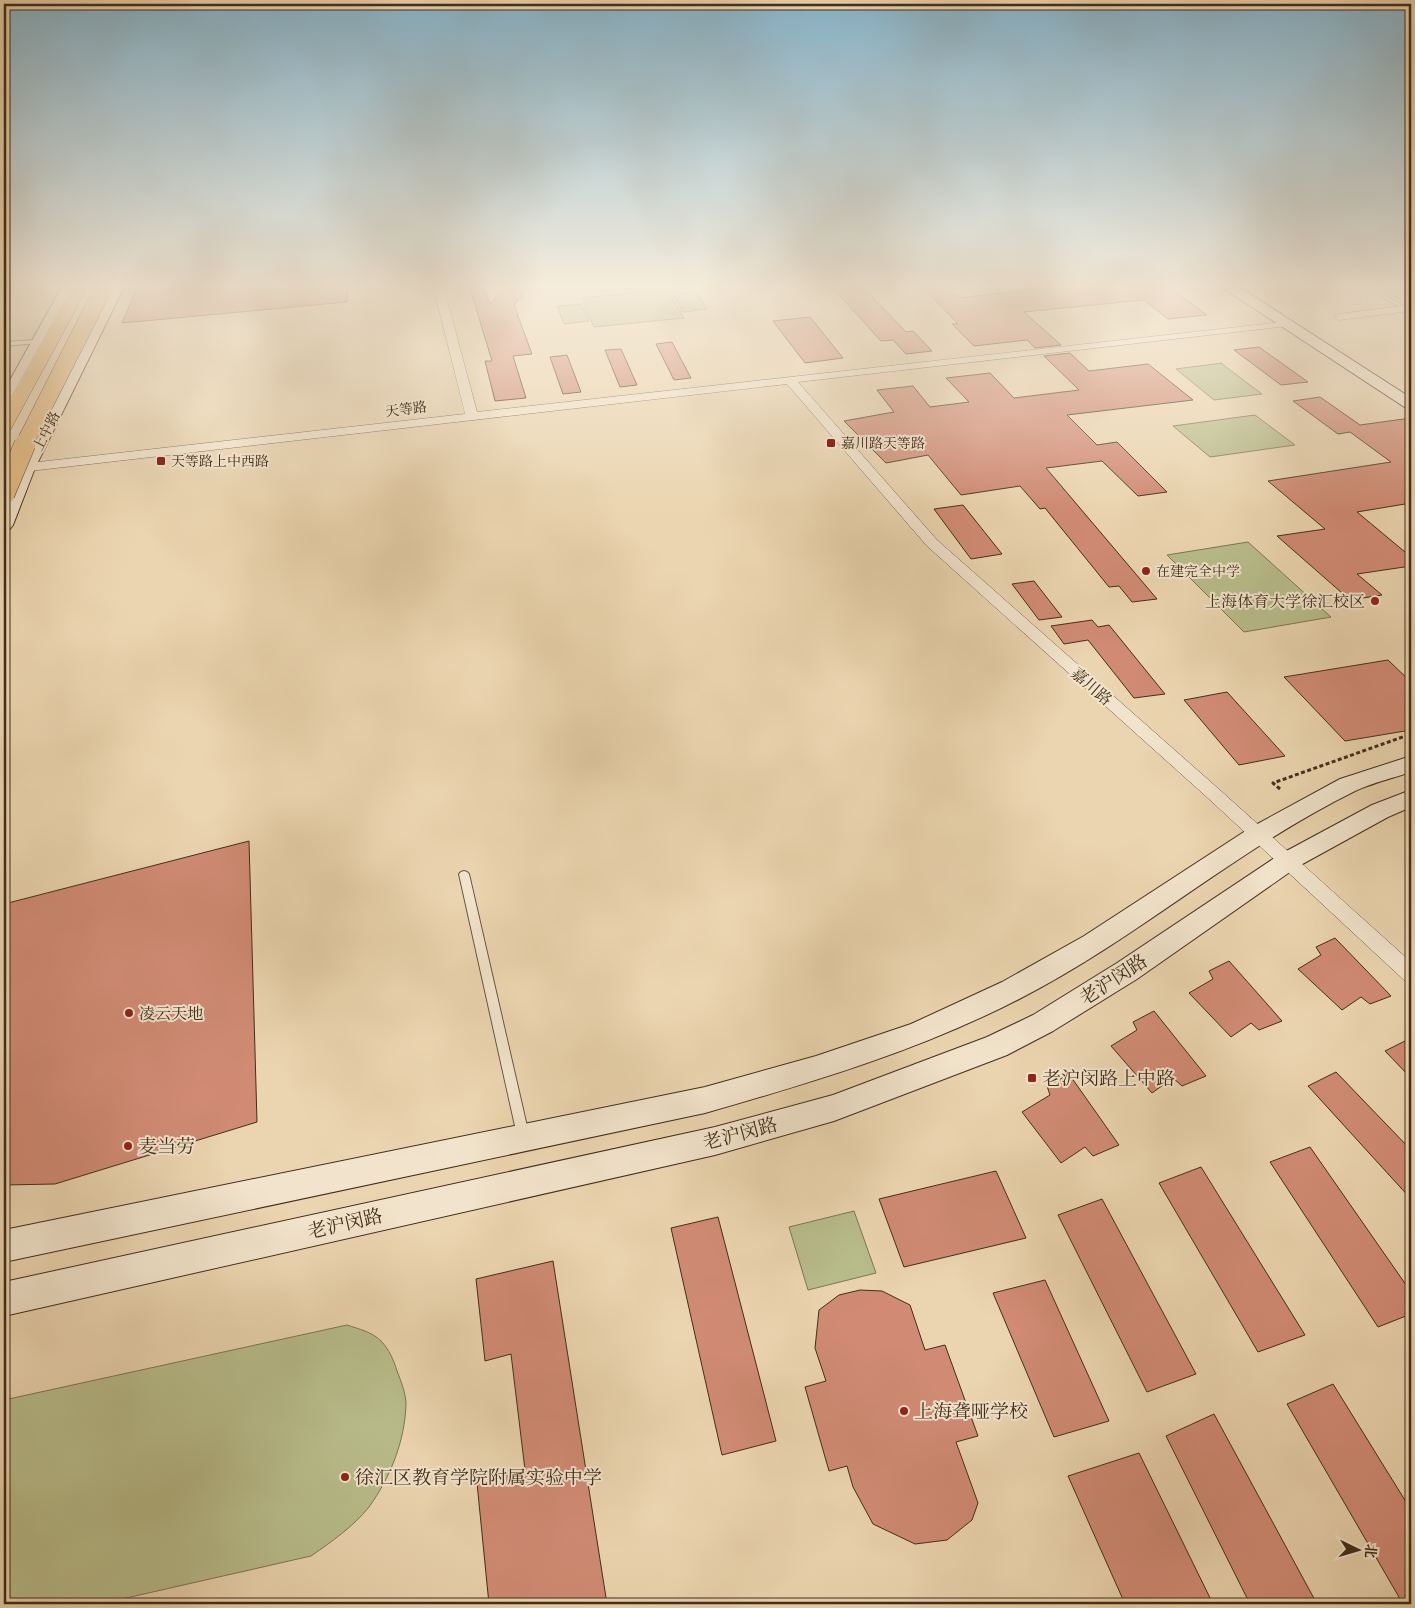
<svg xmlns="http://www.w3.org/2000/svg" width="1415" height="1608" viewBox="0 0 1415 1608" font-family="Cardo,'Noto Serif SC',serif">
  <rect width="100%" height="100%" fill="#ebd5b0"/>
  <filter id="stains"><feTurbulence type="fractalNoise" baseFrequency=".004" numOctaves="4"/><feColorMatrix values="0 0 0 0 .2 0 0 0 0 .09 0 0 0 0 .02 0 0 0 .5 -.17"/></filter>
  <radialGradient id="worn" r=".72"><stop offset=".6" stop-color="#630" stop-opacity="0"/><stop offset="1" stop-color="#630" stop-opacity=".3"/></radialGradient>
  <!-- green -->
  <path fill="#b8bd8b" stroke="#7c7652" d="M1374,285h37v16l-7,1z
    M667,290l17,28 -90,9 -13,-29z
    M696,292l11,17 -24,3 -10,-18z
    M581,304l8,17 -25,3 -7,-18z
    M1222,363v1l40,30 -48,6 -38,-31z
    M1255,415l40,30 -85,12 -37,-31z
    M1248,542l83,75 -87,15 -77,-77z
    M854,1211l22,62 -68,17 -19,-63z
    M347,1325c12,4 25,7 34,16 8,8 13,20 16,30 4,10 9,23 9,33 -1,37 -16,74 -37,103 -16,20 -38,35 -58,49l-211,48h-96v-204z"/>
  <!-- building -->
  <path fill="#d18b75" stroke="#412e1a" d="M138,285h209v17l-225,21z
    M469,285h14l7,19 16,-19h25l-17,20 18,49 -19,2 13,42 -31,3 -10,-40h7z
    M830,285h31l45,47 7,-1 19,20 -26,3 -13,-14 -12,1z
    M921,285h21l16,13 72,-8 -7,-5h143l41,30 -39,4 -24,-19 -120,12 37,33 -26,3 -8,-8 -53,6 -22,-22h6z
    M810,317l33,41 -38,5 -32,-42z
    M672,342l19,36 -17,2 -18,-36z
    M1259,347l49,35 -27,3 -47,-35z
    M621,349l16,36 -17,2 -15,-37z
    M1070,353l19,18 59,-7 45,36 -126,15 30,30 20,-3 50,50 -29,4 -36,-35 -56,7 111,131 -25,3 -13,-16 -10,1 -64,-79 -5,1 -20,-23 -59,9 -33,-40 -42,8 -42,-42 50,-9 -17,-22 36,-4 17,21 39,-5 -23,-24 44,-5 24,25 65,-8 -35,-34z
    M567,355l14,37 -18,2 -13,-37z
    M1320,397l40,28 51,-7v85l-54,9 54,45v9l-54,8 25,21 -32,5 -73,-64 48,-7 -57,-48 123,-19 -41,-30 -12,2 -45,-33z
    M963,505l39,49 -31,5 -37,-50z
    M1034,581l28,36 -23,3 -27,-36z
    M1092,620l6,7 11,-2 56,69 -31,4 -46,-58 -24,4 -13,-18z
    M1388,660l23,22v48l-66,11 -61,-64z
    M1227,692l58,64 -46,9 -55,-65z
    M249,841l8,281 -202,62 -51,1v-281z
    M1335,938l56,58 -21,8 -9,-7 -19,13 -44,-41 23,-14 -5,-8z
    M1229,961l53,60 -23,9 -8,-7 -20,14 -42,-44 24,-14 -4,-8z
    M1154,1011l52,65 -24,10 -9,-8 -21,15 -41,-47 26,-16 -4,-8z
    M1411,1038v40l-26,-27z
    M1336,1072l75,78v49l-103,-113z
    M1069,1074l50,71 -26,11 -8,-9 -24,16 -39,-51 28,-17 -3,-9z
    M1310,1147l101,145v22l-33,13 -108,-165z
    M1201,1167l104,168 -47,17 -99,-169z
    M996,1171l30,67 -122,29 -25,-68z
    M1102,1199l94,175 -49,18 -89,-177z
    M718,1217l58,224 -54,14 -51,-227z
    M553,1261l54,343h-118l-12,-121 48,-13 -14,-116 -26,7 -9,-82z
    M1045,1280l64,141 -55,16 -61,-144z
    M860,1290l22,1 28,14 15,45 20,-5 33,91 -22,6 22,61 -6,17 -25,20 -32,4 -42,-20 -20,-37 -6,-21 -18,5 -24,-84 21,-6 -11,-33 4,-38 20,-15z
    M1333,1384l78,126v94h-8l-116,-200z
    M1214,1414l103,190h-67l-84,-168z
    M1139,1453l74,151h-88l-57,-128z"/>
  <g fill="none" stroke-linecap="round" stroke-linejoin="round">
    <!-- lane casing -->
    <g stroke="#6c5840" stroke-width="2">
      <path id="lane" d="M1361,285h5l45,25v3z
        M37,340l3,2 -1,1 -35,3v-4z
        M464,871l3,1 2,2 60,261 -2,4 -4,1 -4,-1 -2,-4 -58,-261 2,-2z"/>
    </g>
    <!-- street casing -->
    <g stroke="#6c5840" stroke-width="1">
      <path id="street" d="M433,285h10l34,127 815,-91v4l-4,1 -490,56 139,158 284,251 190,171v20l-7,-2 -195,-181 -282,-253 -140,-162 -775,89 -6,-4 6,-4 453,-51z
        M1411,305v6l-72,9 -5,-3 5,-3z"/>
    </g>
    <!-- secondary casing -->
    <g stroke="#412e1a" stroke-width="2">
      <path id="secondary" d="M63,285h12l-63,119 -3,3 -5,2v-18z
        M113,285h12l-90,183 -22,57 -3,4 -6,1v-26l15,-36z
        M1222,285h14l175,113v12l-5,-2 -183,-120z
        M1411,756v16c-18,6 -39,11 -56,19 -118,58 -217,147 -334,207 -100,52 -208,84 -316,115l-701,149v-32l701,-143 111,-31 95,-32 91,-42 82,-46 166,-108 90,-49z
        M1411,790v17l-23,10 -91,50 -160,112 -84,52 -46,24 -173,66 -119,34 -711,161v-34l711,-155 118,-32 154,-58 46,-22 84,-52 162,-108 93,-50z"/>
    </g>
    <!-- highway casing -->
    <g stroke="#412e1a" stroke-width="1">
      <path id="highway" d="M73,285h16l-76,140 -2,4 -7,1v-21z"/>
    </g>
    <!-- path -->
    <path stroke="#412e1a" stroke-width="3" stroke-dasharray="4 2.5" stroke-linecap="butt" d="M1280,789l-7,-6 138,-49"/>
    <!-- lane -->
    <use href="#lane" fill="#f2e4cc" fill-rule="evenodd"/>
    <!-- street -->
    <use href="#street" fill="#f2e4cc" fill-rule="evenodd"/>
    <!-- secondary -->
    <use href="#secondary" fill="#f2e4cc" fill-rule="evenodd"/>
    <!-- highway -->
    <use href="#highway" fill="#e6ba78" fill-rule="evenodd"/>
    <!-- highway-bridge-far1 casing -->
    <g stroke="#412e1a" stroke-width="18" stroke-linecap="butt">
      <path id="highway-bridge-far1" d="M24,445l81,-160"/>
    </g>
    <!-- highway-bridge casing -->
    <g stroke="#412e1a" stroke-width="22" stroke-linecap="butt">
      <path id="highway-bridge" d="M4,494l21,-50"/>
    </g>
    <!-- highway-bridge-far1 -->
    <use href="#highway-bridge-far1" stroke="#e6ba78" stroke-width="17"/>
    <!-- highway-bridge -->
    <use href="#highway-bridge" stroke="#e6ba78" stroke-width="21"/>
  </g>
  <!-- sky -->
  <linearGradient id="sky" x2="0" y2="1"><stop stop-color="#88b6ce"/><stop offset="0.56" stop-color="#f6ecdb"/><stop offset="1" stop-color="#f6ecdb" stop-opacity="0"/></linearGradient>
  <rect width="1415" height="510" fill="url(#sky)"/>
  <!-- markers -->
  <g fill="#8f2418" stroke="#f2e4cc" stroke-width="2">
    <rect x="826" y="438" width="10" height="10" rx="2.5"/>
    <rect x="156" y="456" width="10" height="10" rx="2.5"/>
    <circle cx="1146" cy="571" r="5"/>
    <circle cx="1375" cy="601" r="5"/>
    <circle cx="129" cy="1013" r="5"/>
    <rect x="1027" y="1073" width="10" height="10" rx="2.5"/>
    <circle cx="128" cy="1146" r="5"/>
    <circle cx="904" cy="1411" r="5"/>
    <circle cx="345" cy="1477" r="5"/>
  </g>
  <g text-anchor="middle" stroke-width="4" stroke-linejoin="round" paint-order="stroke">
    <!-- far-street labels -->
    <g font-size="14" fill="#412e1a" stroke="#f2e4cc">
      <text transform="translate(406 409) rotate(-7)" y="5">天等路</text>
      <text transform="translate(46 431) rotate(-63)" y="5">上中路</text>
    </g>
    <!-- far-poi labels -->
    <g font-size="14" fill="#412e1a" stroke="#f2e4cc" text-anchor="start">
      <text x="841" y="448">嘉川路天等路</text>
      <text x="171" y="466">天等路上中西路</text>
      <text x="1156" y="576">在建完全中学</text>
    </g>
    <!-- poi labels -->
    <g font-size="16" fill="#412e1a" stroke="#f2e4cc" text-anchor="end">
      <text x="1365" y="607">上海体育大学徐汇校区</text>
      <text x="139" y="1019" text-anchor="start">凌云天地</text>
    </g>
    <!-- street labels -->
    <g font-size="16" fill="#412e1a" stroke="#f2e4cc">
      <text transform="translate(1092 686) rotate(41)" y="6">嘉川路</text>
    </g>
    <!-- near-street labels -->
    <g font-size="19" fill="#412e1a" stroke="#f2e4cc">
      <text transform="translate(1113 979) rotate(-33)" y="7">老沪闵路</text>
      <text transform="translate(740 1133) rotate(-15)" y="7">老沪闵路</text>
      <text transform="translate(345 1223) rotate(-13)" y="7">老沪闵路</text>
    </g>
    <!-- near-poi labels -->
    <g font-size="19" fill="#412e1a" stroke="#f2e4cc" text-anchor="start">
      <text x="1042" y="1085">老沪闵路上中路</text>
      <text x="138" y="1153">麦当劳</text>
      <text x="914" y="1418">上海聋哑学校</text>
      <text x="355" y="1484">徐汇区教育学院附属实验中学</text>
    </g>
  </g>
  <!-- margin -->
  <rect width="1415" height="1608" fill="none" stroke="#ebd5b0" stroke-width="20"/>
  <rect x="5" y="5" width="1405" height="1598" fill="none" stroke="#412e1a" stroke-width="2.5"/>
  <rect x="10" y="10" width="1395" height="1588" fill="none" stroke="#412e1a"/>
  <!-- north arrow -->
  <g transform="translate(1358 1550) rotate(95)" stroke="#f2e4cc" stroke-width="4" paint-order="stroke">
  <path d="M0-4L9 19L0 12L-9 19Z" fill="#412e1a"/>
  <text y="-8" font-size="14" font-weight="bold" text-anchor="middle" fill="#412e1a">北</text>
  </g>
  <rect width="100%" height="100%" filter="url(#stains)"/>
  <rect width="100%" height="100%" fill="url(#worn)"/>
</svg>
